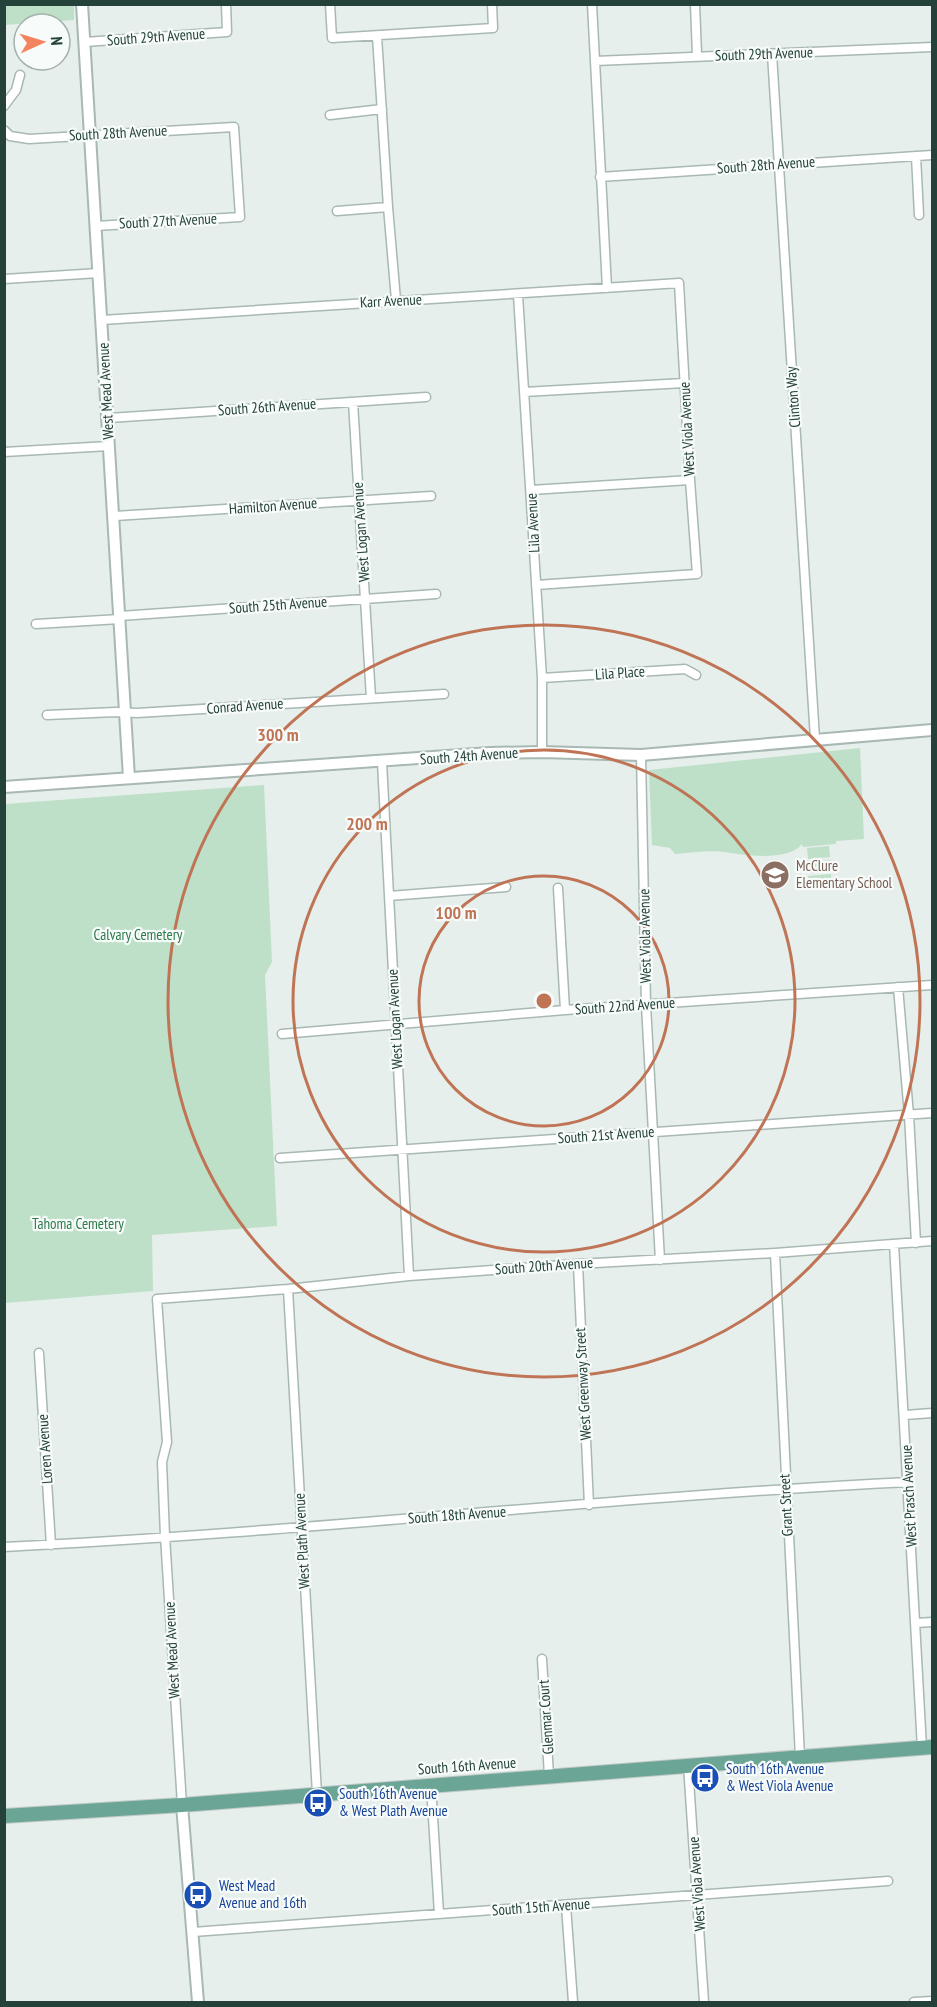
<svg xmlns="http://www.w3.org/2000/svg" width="937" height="2007" viewBox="0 0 937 2007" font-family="'PT Sans Narrow',sans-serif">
  <rect width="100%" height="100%" fill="#e6efeb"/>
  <!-- green -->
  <path fill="#bfe0c8" d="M5,4l69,1v15l-69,5z
    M860,748l4,91 -28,2v3l-33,3 -1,-3c-14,18 -59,11 -78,8 -16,-2 -33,1 -49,2l-5,-6 -18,-3 -3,-75z
    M264,785l8,177 -7,13 12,251 -125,9 1,56 -148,12v-499z
    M829,846l1,11 -22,2 -1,-11z
    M831,860l1,11 -23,2 -1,-11z
    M831,874l1,11 -23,2 -1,-11z"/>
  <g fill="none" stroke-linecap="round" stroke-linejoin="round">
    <!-- minor casing -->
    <g stroke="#a8b8b2" stroke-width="11">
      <path id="minor" d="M330,4l2,34 161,-10 -1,-24
        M592,4l15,284
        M695,4l2,51
        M377,36l11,171 8,93
        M85,42l142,-10 -1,-28
        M772,54l43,685
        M595,61l337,-14
        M4,106l12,-16 4,-15
        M330,115l52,-6
        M4,130l6,6 19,3 205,-12 6,90 -144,9
        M916,156l3,59
        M600,177l332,-22
        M337,211l51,-4
        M4,279l95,-6
        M518,295l24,383v74
        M102,320c193,-13 385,-24 577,-37l11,197 7,94 -161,11
        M524,392l160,-9
        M353,402l18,296
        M109,418l317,-21
        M4,452l105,-6
        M531,490l159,-10
        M115,516l316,-20
        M120,616l316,-22
        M36,624l84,-5
        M542,678l143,-9 11,6
        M47,715l69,-3 21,1 307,-19
        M641,755l5,250 14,255
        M382,762l27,514
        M558,888l7,122
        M389,896l117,-9
        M898,987l11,128 7,128
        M282,1034l283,-24 367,-25
        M280,1158l652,-45
        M894,1244l28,504
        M775,1253l25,504
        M578,1264l11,241
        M288,1289l29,505
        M39,1353l12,192
        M905,1415l27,-2
        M4,1547c302,-15 603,-50 905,-65
        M916,1623l16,-1
        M542,1659l7,117
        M688,1765l16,237
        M431,1785l8,129
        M182,1805l-17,-269 -3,-74 5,-20 -10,-143 131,-10 121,-13 169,-12 197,-11 157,-12
        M566,1906l7,96
        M193,1932l695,-51
        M914,2002l18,-1"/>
    </g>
    <!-- tertiary casing -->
    <g stroke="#a8b8b2" stroke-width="14">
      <path id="tertiary" d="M82,4l47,774
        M4,787l486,-34 52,-1 99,3 291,-25
        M182,1805l16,197"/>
    </g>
    <!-- primary casing -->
    <g stroke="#c2cac8" stroke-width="16">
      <path id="primary" d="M4,1816l178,-11 750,-58"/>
    </g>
    <!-- minor -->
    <use href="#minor" stroke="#fff" stroke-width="8"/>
    <!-- tertiary -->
    <use href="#tertiary" stroke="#fff" stroke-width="10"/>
    <!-- primary -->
    <use href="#primary" stroke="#6aa596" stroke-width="14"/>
  </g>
  <!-- distance rings -->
  <g fill="none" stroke="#c07456" stroke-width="3">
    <circle cx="544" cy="1001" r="125"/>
    <circle cx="544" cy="1001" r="251"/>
    <circle cx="544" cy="1001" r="376"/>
  </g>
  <!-- icons -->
  <defs>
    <g id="school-disc" transform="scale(1.5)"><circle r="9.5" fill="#8d6e63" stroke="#f7fbf9"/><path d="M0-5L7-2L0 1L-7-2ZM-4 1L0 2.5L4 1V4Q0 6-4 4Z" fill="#fff"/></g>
    <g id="bus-disc" transform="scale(1.5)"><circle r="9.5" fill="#1a4fb4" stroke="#f7fbf9"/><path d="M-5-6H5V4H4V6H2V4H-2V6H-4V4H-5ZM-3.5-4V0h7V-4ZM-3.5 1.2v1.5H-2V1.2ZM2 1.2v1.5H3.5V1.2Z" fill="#fff"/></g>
  </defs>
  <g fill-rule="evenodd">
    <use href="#school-disc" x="775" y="875"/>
    <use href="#bus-disc" x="705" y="1778"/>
    <use href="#bus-disc" x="318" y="1803"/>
    <use href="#bus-disc" x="198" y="1895"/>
  </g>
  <g text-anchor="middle" stroke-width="4.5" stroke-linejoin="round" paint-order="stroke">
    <!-- street labels -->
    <g font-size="15" fill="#24423a" stroke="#f7fbf9">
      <text transform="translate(156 37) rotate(-4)" y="5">South 29th Avenue</text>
      <text transform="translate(764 54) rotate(-2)" y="5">South 29th Avenue</text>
      <text transform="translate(118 133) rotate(-3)" y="5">South 28th Avenue</text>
      <text transform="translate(766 165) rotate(-4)" y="5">South 28th Avenue</text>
      <text transform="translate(168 221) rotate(-3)" y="5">South 27th Avenue</text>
      <text transform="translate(391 301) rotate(-3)" y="5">Karr Avenue</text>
      <text transform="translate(106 391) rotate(-93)" y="5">West Mead Avenue</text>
      <text transform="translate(793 397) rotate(-94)" y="5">Clinton Way</text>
      <text transform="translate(267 407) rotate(-4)" y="5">South 26th Avenue</text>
      <text transform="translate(687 429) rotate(-93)" y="5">West Viola Avenue</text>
      <text transform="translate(273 506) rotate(-4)" y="5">Hamilton Avenue</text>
      <text transform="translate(533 523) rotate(-93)" y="5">Lila Avenue</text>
      <text transform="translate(361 532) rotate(-94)" y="5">West Logan Avenue</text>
      <text transform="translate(278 605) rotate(-4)" y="5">South 25th Avenue</text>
      <text transform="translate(620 673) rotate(-4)" y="5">Lila Place</text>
      <text transform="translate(245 706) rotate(-4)" y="5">Conrad Avenue</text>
      <text transform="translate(469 756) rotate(-4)" y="5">South 24th Avenue</text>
      <text transform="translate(645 936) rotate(-91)" y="5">West Viola Avenue</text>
      <text transform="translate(625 1006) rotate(-4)" y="5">South 22nd Avenue</text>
      <text transform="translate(395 1019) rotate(-93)" y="5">West Logan Avenue</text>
      <text transform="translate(606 1135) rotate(-4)" y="5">South 21st Avenue</text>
      <text transform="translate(544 1266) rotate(-4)" y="5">South 20th Avenue</text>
      <text transform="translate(583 1384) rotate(-93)" y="5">West Greenway Street</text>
      <text transform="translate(45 1449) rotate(-94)" y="5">Loren Avenue</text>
      <text transform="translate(909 1496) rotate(-93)" y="5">West Prasch Avenue</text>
      <text transform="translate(786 1505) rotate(-93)" y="5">Grant Street</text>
      <text transform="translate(457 1515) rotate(-4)" y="5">South 18th Avenue</text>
      <text transform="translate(302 1541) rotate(-93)" y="5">West Plath Avenue</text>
      <text transform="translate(172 1650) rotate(-93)" y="5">West Mead Avenue</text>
      <text transform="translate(546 1717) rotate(-94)" y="5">Glenmar Court</text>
      <text transform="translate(467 1766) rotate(-4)" y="5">South 16th Avenue</text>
      <text transform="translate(697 1884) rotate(-94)" y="5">West Viola Avenue</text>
      <text transform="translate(541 1907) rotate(-4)" y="5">South 15th Avenue</text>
    </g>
    <!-- education labels -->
    <g font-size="15" fill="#785e54" stroke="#f7fbf9" text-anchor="start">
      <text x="796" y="871">McClure<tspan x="796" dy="17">Elementary School</tspan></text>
    </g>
    <!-- park labels -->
    <g font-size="15" fill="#2d7a4b" stroke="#f7fbf9">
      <text x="138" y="940">Calvary Cemetery</text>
      <text x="78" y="1229">Tahoma Cemetery</text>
    </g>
    <!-- transit labels -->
    <g font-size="15" fill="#164399" stroke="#f7fbf9" text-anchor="start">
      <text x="726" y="1774">South 16th Avenue<tspan x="726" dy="17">&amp; West Viola Avenue</tspan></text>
      <text x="339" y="1799">South 16th Avenue<tspan x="339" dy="17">&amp; West Plath Avenue</tspan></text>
      <text x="219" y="1891">West Mead<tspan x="219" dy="17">Avenue and 16th</tspan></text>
    </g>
  </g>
  <circle cx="544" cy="1001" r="9" fill="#c07456" stroke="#f7fbf9" stroke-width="3"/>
  <g font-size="18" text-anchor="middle" font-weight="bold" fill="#c07456" stroke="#f7fbf9" stroke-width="4.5" stroke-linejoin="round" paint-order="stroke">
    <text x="278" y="741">300 m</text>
    <text x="367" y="830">200 m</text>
    <text x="456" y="919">100 m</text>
  </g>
  <!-- border -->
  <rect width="937" height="2007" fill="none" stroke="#24423a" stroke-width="12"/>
  <!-- north arrow -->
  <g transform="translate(42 42) rotate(86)"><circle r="28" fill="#f7fbf9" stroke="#a3b1ad" stroke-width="1.5"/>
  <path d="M0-4.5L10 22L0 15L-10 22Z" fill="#f4845f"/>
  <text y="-9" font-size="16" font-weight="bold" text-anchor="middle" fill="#24423a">N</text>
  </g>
</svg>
